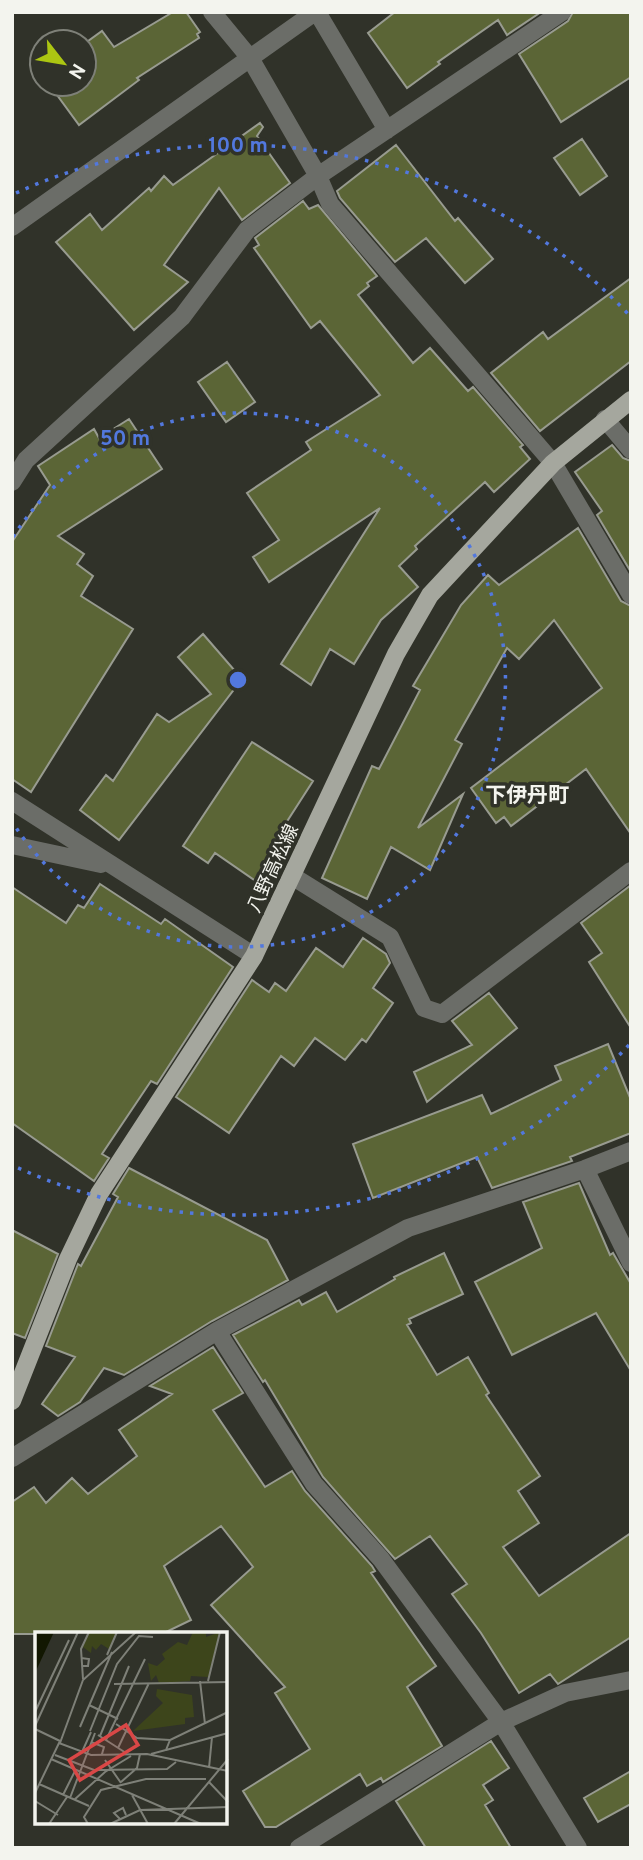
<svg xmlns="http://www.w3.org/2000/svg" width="643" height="1860" viewBox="0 0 643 1860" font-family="Overpass,'Noto Sans JP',sans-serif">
  <rect width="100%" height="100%" fill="#303229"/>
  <!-- building -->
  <path fill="#5b6536" stroke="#989b90" stroke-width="2" d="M173,12h13l14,20 -3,2 2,4 -62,40 2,2 -60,45 -30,-41h35v-40l18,-13 12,16z
    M395,12h146l-34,23 -9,-15 -60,42 2,2 -33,24 -39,-55z
    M573,12h58v65l-70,45 -42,-68 49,-33z
    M260,123l3,4 -6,9 33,47 -48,37 -23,-32 -55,77 24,17 -54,48 -78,-88 34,-28 12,16 47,-42 2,3 13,-15 9,9z
    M582,139l25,37 -27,19 -26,-37z
    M396,145l59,76 3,-3 35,41 -28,24 -39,-45 -31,24 -55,-64 -3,-7z
    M303,201l6,8 9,-4 59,71 -10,7 2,3 -11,9 55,68 17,-15 38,43 5,-4 50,58 -3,2 10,12 -36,33 -9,-10 -70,64 2,3 -18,17 19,21 -37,33 -27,44 -24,-15 -19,36 -30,-21 99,-156 -111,74 -16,-25 26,-17 -32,-47 64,-43 -5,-8 74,-47 -60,-74 -9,7 -57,-80 5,-3 -4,-7z
    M631,278v83l-91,70 -49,-58 52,-41 5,7z
    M227,362l28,40 -29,20 -28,-40z
    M129,419l33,50 -104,67 26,18 -7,10 16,12 -12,20 52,33 -102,163 -19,-13v-237l38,-57 -12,-19 56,-37 5,9z
    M612,445l11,13 8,3v111l-34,-57 5,-4 -27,-39z
    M578,528l43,73 10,5v228l-45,-65 -75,57 -7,-9 -8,6 -25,-35 131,-100 -48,-68 -35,39 -12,-11 -52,92 7,4 -44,84 45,-34 -33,76 -39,-23 -24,52 -45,-21 50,-112 7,3 41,-79 -7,-4 48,-81 27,-30 11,10z
    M203,634l39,45 -123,161 -39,-30 26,-35 7,6 44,-67 12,8 42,-28 -33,-37z
    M252,742l61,39 -36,56 13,9 -27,40 -48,-33 -7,10 -25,-17z
    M100,884l61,40 4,-5 68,48 -76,117 -6,-3 -49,73 7,4 -15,23 -82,-58v-236l54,36 12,-18 6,3z
    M631,885v143l-42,-66 13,-9 -21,-30z
    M363,938l23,16 4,9 -17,25 20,15 -27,39 -4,-3 -17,21 -30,-22 -21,28 -13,-10 -52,77 -53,-36 76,-117 17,12 6,-9 11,8 30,-43 27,19z
    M489,993l28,35 -90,74 -13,-30 58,-27 -20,-24z
    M608,1044l23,56v33l-61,24 2,4 -80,27 -15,-31 -104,41 -20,-54 129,-49 9,19 70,-34 -6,-14z
    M129,1168l138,72 21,40 -76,41 -88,54 -20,-7 -24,34 -22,14 -16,-12 33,-47 -29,-11 32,-82 3,2 37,-69 -5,-3z
    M579,1183l31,72 3,-2 18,31v87l-35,-58 -84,42 -37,-73 67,-34 -19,-46z
    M12,1230l46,24 -33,84 -13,-5z
    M444,1253l19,41 -54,25 2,4 -4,2 30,50 31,-18 21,36 -3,2 54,81 -22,15 21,32 -36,24 36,49 92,-63v104l-73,47 -8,-10 -31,19 -38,-60 -29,-39 15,-10 -37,-48 -35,23 -72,-82 -58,-97 -2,2 -30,-47 66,-35 3,5 24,-13 11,20 58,-33 -1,-2z
    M213,1347l30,46 -30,17 52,77 27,-16 13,20 67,75 3,5 -4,2 65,93 -29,21 35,59 -59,36 -2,-4 -14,8 -7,-12 -84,53h-11l-22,-36 67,-42 -35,-56 10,-6 -74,-82 42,-38 -32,-41 -57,40 27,54 -29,14h-150v-132l22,-15 12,16 26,-25 16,16 49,-38 -18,-26 53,-36 -22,-8z
    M491,1741l18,27 -26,17 10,15 -8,5 26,43h-85l-30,-47z
    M631,1771v33l-33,18 -14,-24z"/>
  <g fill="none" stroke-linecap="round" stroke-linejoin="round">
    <!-- minor -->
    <path stroke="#6b6d68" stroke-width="18" d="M212,12l38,46 68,118 12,28 223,259 78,132
      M317,12l70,118
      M12,227l303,-215
      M605,419l26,31
      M12,482l14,-22 156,-143 65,-87 71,-54 244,-164
      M12,801l242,155
      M12,845l89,19
      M292,876l98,61 34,71 18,6 189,-143
      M585,1169l46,94
      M217,1331l97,153 67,75 120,163 77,126
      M12,1458l205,-127 191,-103 177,-59 46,-18
      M299,1848l202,-126 64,-29 66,-13"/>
    <!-- major -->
    <path stroke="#a5a79e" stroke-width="18" d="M12,1401l56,-142 31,-65 155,-238 142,-302 34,-59 123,-132 78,-63"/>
  </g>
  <!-- distance rings -->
  <g fill="none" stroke="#5278de" stroke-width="3.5" stroke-dasharray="3.5 7">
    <path d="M13 537A267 267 0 1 1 13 823"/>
    <path d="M629 1045A535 535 0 0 1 16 1167M16 193A535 535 0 0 1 629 315"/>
  </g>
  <g text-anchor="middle" stroke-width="7" stroke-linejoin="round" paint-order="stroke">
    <!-- street labels -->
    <g font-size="19" fill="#f3f4ee" stroke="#303229">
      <text transform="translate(272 868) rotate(-65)" y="7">八野高松線</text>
    </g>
    <!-- neighbourhood labels -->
    <g font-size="21" font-weight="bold" fill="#f3f4ee" stroke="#303229">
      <text x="527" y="802">下伊丹町</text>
    </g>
  </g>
  <!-- overview -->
  <g transform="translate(35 1632)">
    <rect width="192" height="192" fill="#303229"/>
    <path d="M54,0h27l-7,17 -8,-5 -5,6 -4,-4 -1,7 -8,-6zM158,0h13v5l14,-5 -12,45 -17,-1 -1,5 -31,2 -3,-8 -5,6 -3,-18 9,3 8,-7 -3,-5 16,-12 9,3zM122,57l35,6 2,22 -9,1v6l-52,7 30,-28 -7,-7z" fill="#3d451b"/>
    <path d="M0,0h19l-19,41z" fill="#121701"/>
    <path fill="none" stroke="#7e8078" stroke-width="2" d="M72,23l10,-23M46,26l8,1 -1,7h-6M48,47l-2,-30 8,-17M165,49l5,43M173,49l12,-49M79,52l114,-2M54,73l29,14M0,80l34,-72M81,92l21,14 33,2M0,94l43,-94M45,95l32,-75M0,97l25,12M55,99l27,-67 22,-28 14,1M63,103l28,18M65,104l29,-70M71,108l39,-81M56,110l13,5 -2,7M25,111l23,-63 53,-48M83,116l31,-65M131,118l62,-17M47,120l9,-20M116,122l15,-4 4,-10 58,-28M20,123l39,15 73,-1 9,-7M16,127l150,65M70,128l16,23M174,136l3,-31M86,150l16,-14 3,-14M174,150l19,20M4,152l50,22M0,161l24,-50 32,12 56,-1 81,17M28,163l12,-24M97,163l16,29M35,166l25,-65M39,168l31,-28 26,-16M0,169l23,14M85,187l-6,-6 9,-5 3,7M14,192l18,-27M53,192l-4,-7 17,-27 45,-11h60M75,192l30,-14 88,-3M139,192l54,-65"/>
    <path fill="#da4746" fill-opacity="0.15" stroke="#da4746" stroke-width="3.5" d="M91,93l12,20 -58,35 -11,-20z"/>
    <rect width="192" height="192" fill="none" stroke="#f3f4ee" stroke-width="3.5"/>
  </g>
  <circle cx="238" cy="680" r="10" fill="#5278de" stroke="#303229" stroke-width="3.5"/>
  <g font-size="21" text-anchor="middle" font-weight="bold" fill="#5278de" stroke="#303229" stroke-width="7" stroke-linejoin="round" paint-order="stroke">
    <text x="238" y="152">100 m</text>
    <text x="125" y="445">50 m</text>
  </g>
  <!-- border -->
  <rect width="643" height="1860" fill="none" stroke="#f3f4ee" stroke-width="28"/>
  <!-- north arrow -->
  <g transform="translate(63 63) rotate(121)"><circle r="33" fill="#303229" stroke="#7e8078" stroke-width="2"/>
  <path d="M0-5L12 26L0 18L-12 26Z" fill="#acc612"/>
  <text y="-10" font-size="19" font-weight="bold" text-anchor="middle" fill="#f3f4ee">N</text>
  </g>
</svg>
